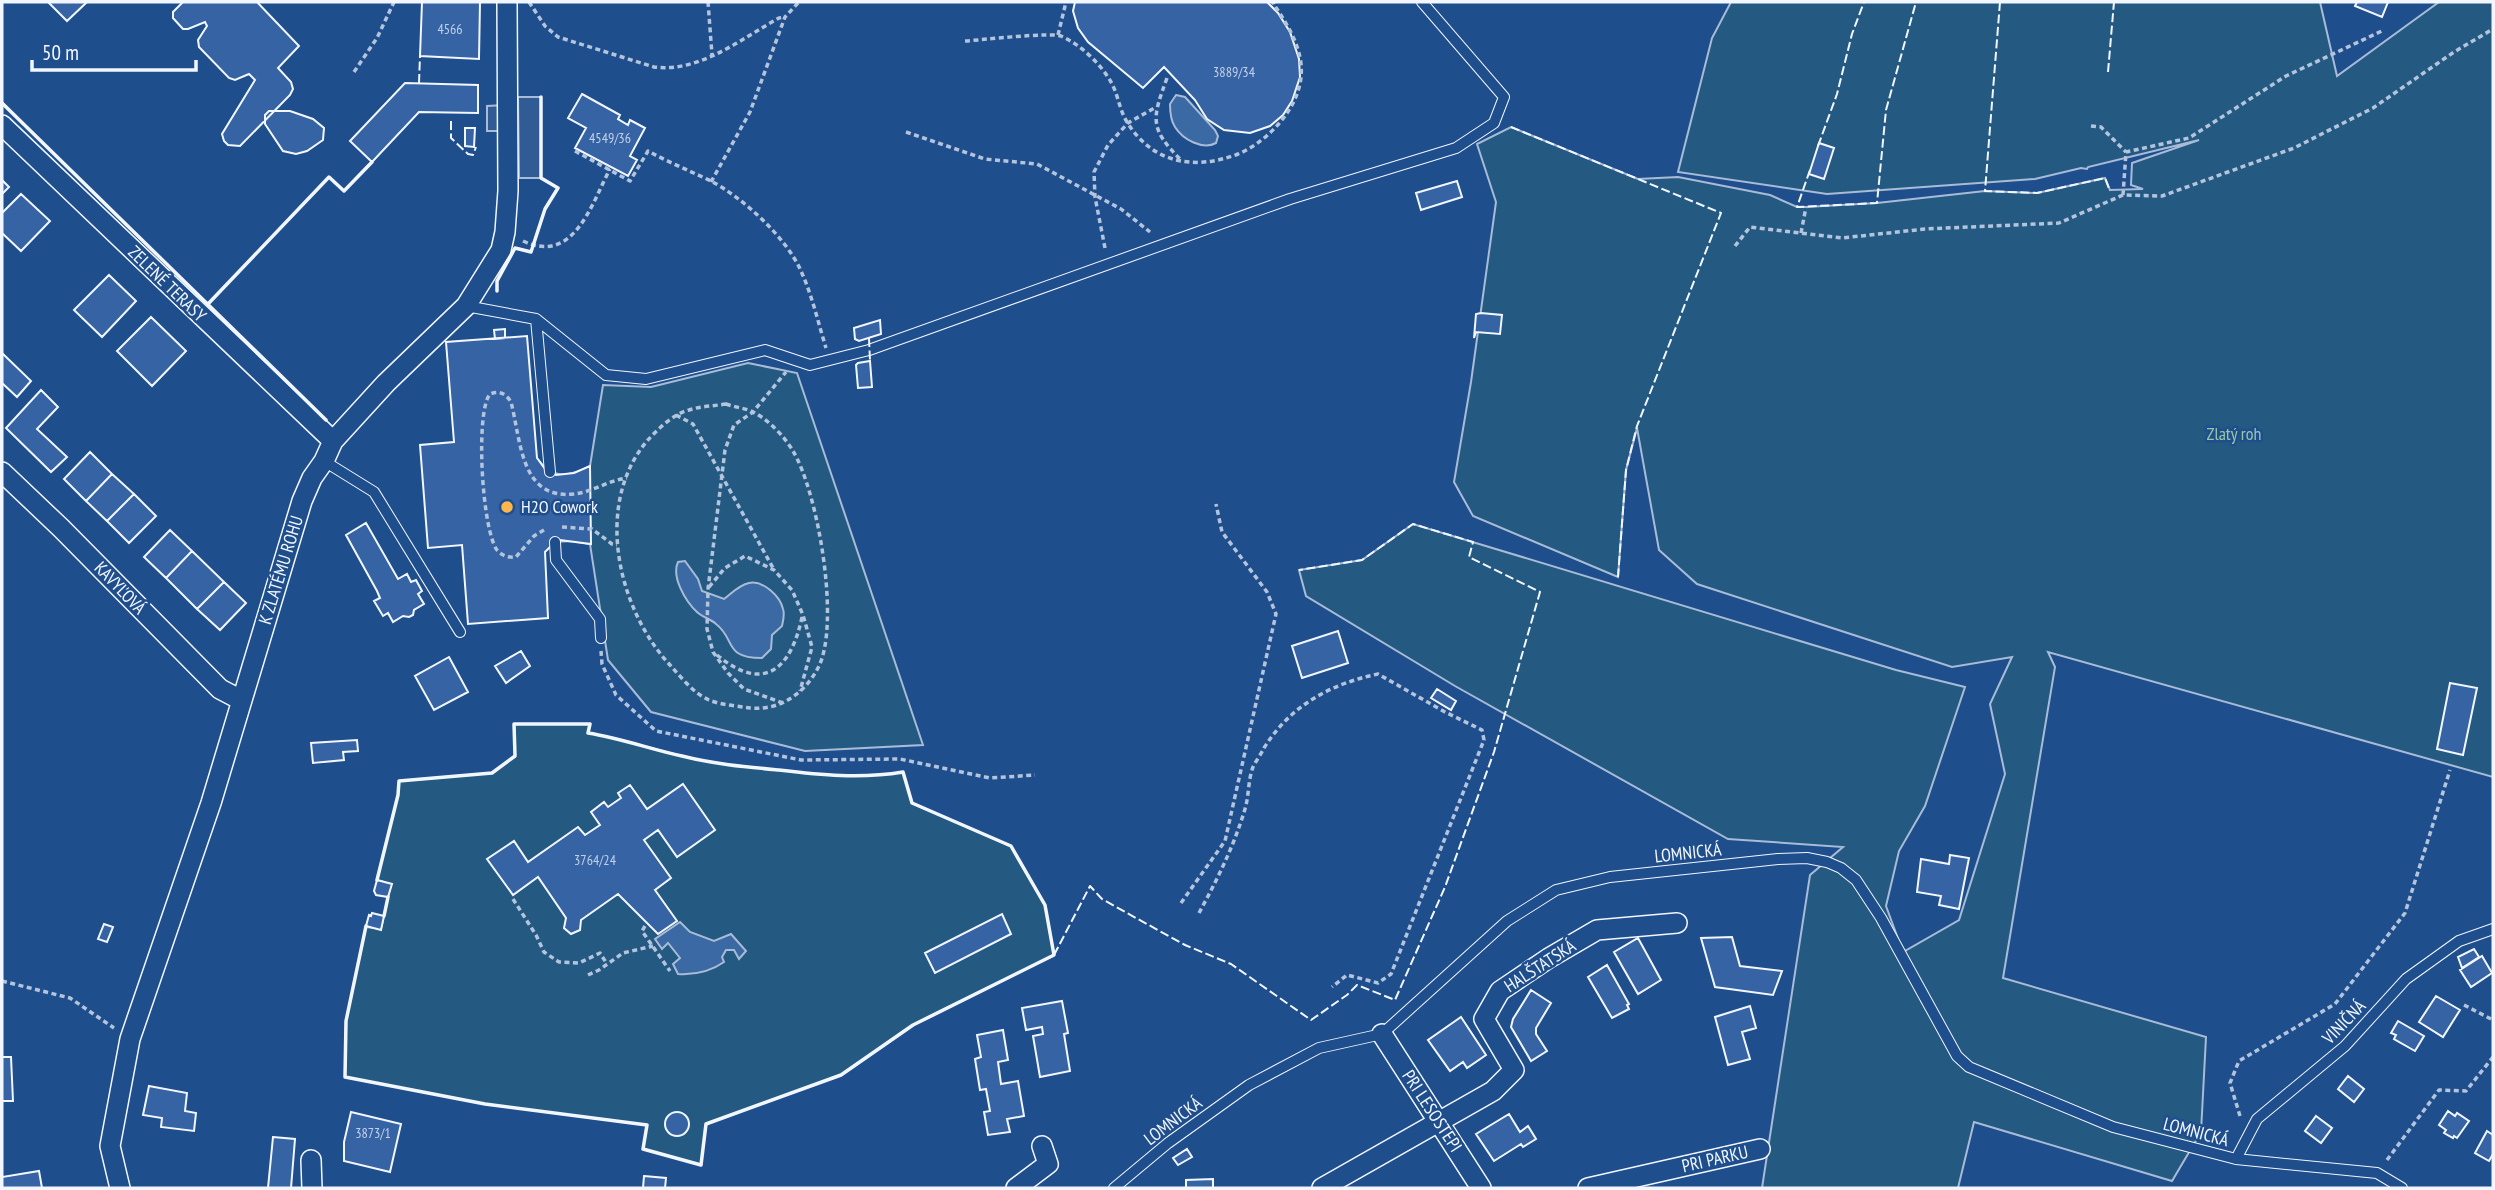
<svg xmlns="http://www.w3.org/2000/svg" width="2495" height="1190" viewBox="0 0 2495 1190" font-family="'PT Sans Narrow',sans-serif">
  <rect width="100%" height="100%" fill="#1f4e8c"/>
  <!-- green -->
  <path fill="#245a82" stroke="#a8bbd7" stroke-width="2" d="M1731,2h589l17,74 102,-74h54v775l-445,-125 7,15 -52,311 203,59 -5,95 -29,49 -198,-59 -16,66h-196l48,-313 33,-28 -115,-8 -273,-153 -149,-90 -7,-26 63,-10 51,-36 483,146 69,17 -40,119 -26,45 -13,55 17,46 56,-32 46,-146 -15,-70 22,-47 -60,10 -255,-83 -38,-34 -22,-122 -11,42 -8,107 -145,-61 -19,-34 17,-100 25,-180 -19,-58 34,-17 127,52 40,-2 92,18 27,12h9l71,-4 108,-12 52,2 68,-15 5,12 33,-1 -12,-4 1,-22 67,-23 -111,27 -1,2 -6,-1 -46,11 -208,15 -149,-22 34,-134z
    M748,363l49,10 126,372 -118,6 -154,-39 -43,-52 -18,-116 -18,-3 -17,1 -18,-84c15,21 31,20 53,8l13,-81 48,2z
    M514,724h76l-2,9c32,5 63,16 95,23 31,8 64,11 96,14 41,5 82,9 124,2l9,31 99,43 34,59 9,50 -141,70 -72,50 -135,49 -5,41 -58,-16 4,-24 -162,-21 -140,-27 1,-56 20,-94 15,2 10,-45 -14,-4 21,-85 1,-14 93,-8 23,-17z"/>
  <!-- parking -->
  <path fill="#305b95" stroke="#a8bbd7" stroke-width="2" d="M518,97h23v81h-22z
    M505,105v26h-18v-25z"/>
  <!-- water -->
  <path fill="#3b69a3" stroke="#a8bbd7" stroke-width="2" d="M1176,95l9,2 30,33 3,6 -2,7c-13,7 -33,-3 -41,-16 -4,-6 -5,-16 -5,-23z
    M685,561l13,18 4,12 22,8c8,-6 15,-14 25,-16 14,-3 31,13 34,26 2,5 0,12 -1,17l-10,9 -1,14 -9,9c-39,0 -26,-19 -46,-34 -5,-5 -14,-7 -19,-12 -11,-10 -26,-35 -19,-50z
    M680,922l10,10 24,9 17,-7 15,17 -7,8 -5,-9h-8l-4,7 2,5c-14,10 -29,13 -46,12l-5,-10 7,-6 -12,-15 -6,6 -7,-10z"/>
  <!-- building -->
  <path fill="#3563a3" stroke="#f2f6ff" stroke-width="2" d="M48,2h39l-20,19z
    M183,2h74l42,44 -21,22 13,14 2,7 -3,6 -50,51 -12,-1 -4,-4 -2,-7 33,-54 -6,-6 -14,6 -6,-2 -30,-31 -1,-7 9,-14 -2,-4 -17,7h-5l-10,-11v-6z
    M422,2h58l-1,57 -59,-3z
    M1075,2h192l11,11 12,19 9,27 1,18 -8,24 -9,14 -13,11 -20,7 -26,-3 -17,-11 -12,-19 -31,-33 -21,21 -55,-46 -10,-14 -5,-17z
    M2357,2h31l-6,15 -27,-11z
    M405,83l73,2v28l-59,-1 -47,50 -22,-21z
    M582,94l38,21 -2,4 10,6 2,-5 15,8 -15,28 7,4 -9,16 -53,-28 11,-20 -18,-10z
    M269,111h21l23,8 11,9 -1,12 -16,11 -11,3 -13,-3 -18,-27v-9z
    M465,128h10l-1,19 -9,-1z
    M1819,143l15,5 -10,31 -15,-5z
    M2,180l7,7 -7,7z
    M1457,181l5,16 -41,13 -5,-17z
    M21,194l29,27 -29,30 -19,-18v-20z
    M109,275l27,26 -34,36 -28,-27z
    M1481,313l21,2 -2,19 -24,-2 -2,6 2,-24z
    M151,317l35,34 -34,35 -35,-35z
    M880,320l1,14 -22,7 -4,-2 -1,-11z
    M505,329v9l-10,1 -1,-9z
    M527,336l10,122 8,11 11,6 18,-2 16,-7 1,78 -31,-4 -5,2 -10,10 3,66 -80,6 -6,-79 -34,3 -8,-103 34,-3 -8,-100z
    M2,353l29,28 -14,16 -15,-14z
    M870,361l2,26 -14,1 -2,-23 2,-2z
    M41,390l17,17 -21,22 30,28 -16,15 -45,-44z
    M90,452l22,22 -26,27 -22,-22z
    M112,474l22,20 -27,27 -21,-20z
    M134,494l22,22 -27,27 -22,-22z
    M366,523l32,56 9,-5 4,8 5,-2 6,11 -4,3 6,10 -10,6 -1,5 -4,2 -6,-1 -10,6 -5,-9 -5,3 -9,-15 6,-3 -3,-7 -31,-56z
    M170,530l22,21 -26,27 -22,-21z
    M192,551l32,31 -27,27 -31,-31z
    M224,582l22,21 -26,27 -23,-21z
    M1338,631l10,32 -46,15 -10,-32z
    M521,651l9,15 -24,17 -11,-17z
    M449,657l19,35 -34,18 -19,-34z
    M2450,683l27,5 -14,67 -26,-6z
    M1437,689l19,12 -5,9 -20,-12z
    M357,740l1,11 -15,1 1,8 -31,3 -2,-20z
    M683,784l32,46 -38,27 -19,-27 -14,10 27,38 -16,12 22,31 -19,13 -40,-40 -37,26 -1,10 -9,4 -7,-6 2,-10 -28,-41 -25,18 -26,-36 27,-18 14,21 50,-35 7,8 15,-10 -9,-13 13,-10 4,5 13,-9 -3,-5 12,-8 17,24z
    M1950,855l19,3 -10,51 -20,-4 2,-9 -24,-4 4,-33 28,5z
    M377,880l15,4 -4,13 -12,-2 -2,-4z
    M372,913l12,3 -3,14 -15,-4 3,-11 2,1z
    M1002,914l9,20 -76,39 -10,-20z
    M104,924l9,3 -6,15 -9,-3z
    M1732,937l8,29 42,5 -9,24 -58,-8 -14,-49z
    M1638,938l23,42 -23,14 -24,-42z
    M2474,949l5,8 -17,11 -4,-11z
    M2482,956l10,17 -21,14 -11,-17z
    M1607,965l22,39 -2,1 2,4 -17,9 -24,-41z
    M1531,990l20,13 -15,25v6l11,17 -16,10 -20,-34 2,-8z
    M2436,996l24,14 -17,27 -24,-15z
    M1062,1001l6,32 -4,1 6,37 -30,6 -7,-41 10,-2 -1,-7 -16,3 -4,-22z
    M1750,1006l6,22 -14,4 8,27 -22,6 -13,-48z
    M1461,1017l25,38 -19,13 -4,-6 -13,9 -22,-31z
    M2398,1021l26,15 -9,15 -21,-12 2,-4 -5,-2z
    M1003,1030l5,30 -10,2 3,22 17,-3 6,35 -17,3 3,13 -22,3 -4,-23 6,-1 -4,-22 -6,1 -5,-31 6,-2 -4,-22z
    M2,1057h9l2,44h-11z
    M2348,1076l16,13 -10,13 -16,-13z
    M149,1086l38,7 -2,18 11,2 -2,18 -33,-4 1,-9 -19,-3z
    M2448,1111l7,5 2,-3 12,8 -12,17 -3,-2 -1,2 -9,-5 2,-3 -7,-5z
    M665 1124a12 12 0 1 1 24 0a12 12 0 1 1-24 0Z
    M351,1112l50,12 -11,48 -46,-11v-19z
    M1509,1114l11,18 8,-6 8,13 -13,8 -2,-3 -27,17 -18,-27z
    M2316,1116l16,12 -11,15 -16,-12z
    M2487,1131l6,4v19l-4,7 -14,-8z
    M273,1137l22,2 -4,49h-23z
    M1187,1149l5,8 -14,8 -5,-7z
    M39,1171l3,17h-40v-11z
    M644,1176l22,2 -1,10h-22z
    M1213,1179v9h-27v-8z"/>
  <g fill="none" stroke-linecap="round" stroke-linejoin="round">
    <!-- lane casing -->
    <g stroke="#f2f6ff" stroke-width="12">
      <path id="lane" d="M466,306l70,13 70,56 40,4 119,-29 45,15 59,-15 421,-151 166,-51 38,-25 10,-26 -82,-95
        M536,319l14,153
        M324,461l50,31 86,140
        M555,542l1,18 44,59 1,19
        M2236,1159l21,-40 88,-73 61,-67 53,-38 34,-12
        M1114,1188l54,-45 81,-58 70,-37 63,-14 125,-113 49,-31 54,-13 168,-18 29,-1 20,4 14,6 15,12 25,38 76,138 12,11 144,60 123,32 141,14 25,15"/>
    </g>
    <!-- street casing -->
    <g stroke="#f2f6ff" stroke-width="22">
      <path id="street" d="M2,125l331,316
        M2,472l59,56 159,161 21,11
        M1382,1034l99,154
        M311,1160l1,28
        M120,1188l-10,-42 20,-107 81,-236 91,-302 10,-23 12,-17 9,-20 53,-58 80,-77 35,-56 4,-18 3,-41 -1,-189
        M1016,1188l32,-24 -6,-18
        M1322,1188l171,-97 21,-21 -30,-51 16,-28 49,-33 48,-28 80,-7
        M1588,1188l172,-39"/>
    </g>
    <!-- path -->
    <path stroke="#b3c4dc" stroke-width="3.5" stroke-dasharray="5 3.5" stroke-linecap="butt" d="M529,2l16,24 13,11 96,30c45,6 87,-28 125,-49l6,-1
      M708,2l4,53
      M1058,35l8,-33
      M965,41c17,-1 84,-9 96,-5 20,9 39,27 50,46 7,12 8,27 16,40 25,41 67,49 111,32 25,-10 52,-37 60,-63 11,-33 -7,-61 -25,-88l2,-1
      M354,72l23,-34 17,-36
      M1167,78c-15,41 -18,50 14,82
      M2091,126l10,1 25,25
      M906,132l79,27 52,5 84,45 29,23
      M575,151l55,30 18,-30c20,11 42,20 63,30 32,17 75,56 90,90 11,24 17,51 25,77
      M711,182l39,-70 35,-95 14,-15
      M2123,195l3,-43 63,-14 97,-62 98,-46
      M1801,233l5,-26
      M523,241c51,24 68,-36 87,-72
      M1735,246l15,-19 92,11 83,-9 134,-6 64,-28 39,1 132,-48 79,-40 81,-56 39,-23
      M1105,248l-10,-51 -1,-25 14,-27 20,-22 28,-16
      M726,404c8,3 18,4 25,7 16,7 34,26 42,40 25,41 48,174 25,217 -13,25 -38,43 -68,40 -13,-2 -29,-3 -41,-8 -16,-7 -28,-23 -39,-35 -53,-57 -76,-161 -23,-224 11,-12 26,-27 42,-31 12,-4 25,-4 37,-6z
      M676,415l17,9 80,144
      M562,527l30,2 20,15 5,1
      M544,530l-10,6 -18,21c-7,1 -14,-1 -19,-7 -15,-20 -22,-138 -7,-156 10,-4 16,0 21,8 10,38 9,98 63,92 19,-2 35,-14 53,-16
      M709,587l16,-19 20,-12 29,14 18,20 11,25 9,32 -12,44
      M601,651l1,13 14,31 40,36 145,29 99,-1 90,19 45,-3
      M717,655c47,39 74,14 85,-38
      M783,703l-39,-14 -16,-16 -15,-21 -6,-23 1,-40 17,-139 9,-25 19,-13 33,-40
      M513,899l23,36 8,17 15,10 20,1 21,-10 7,11
      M1181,903l44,-62 51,-227 -9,-22 -45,-60 -6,-28
      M1199,913c18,-33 35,-67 46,-104 4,-13 3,-29 8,-42 3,-6 8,-13 11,-19 26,-42 66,-64 114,-74l67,38 37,18 2,10 -93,234 -13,9 -31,-8 -15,12
      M645,926l-3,5 28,40
      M588,975l11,-5 24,-17 30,-7
      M2,981l68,17 44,30
      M2464,1005l29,15
      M2240,1116l-10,-33 9,-22 96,-57 70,-91 45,-143
      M2387,1160l52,-70 27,1 27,-34"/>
    <!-- lane -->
    <use href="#lane" stroke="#1f4e8c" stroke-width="10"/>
    <!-- street -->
    <use href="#street" stroke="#1f4e8c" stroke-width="19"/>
    <!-- fence -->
    <path stroke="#f2f6ff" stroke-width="2" stroke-dasharray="9 3.5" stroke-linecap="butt" d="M2000,2l-15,189 52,2 68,-15 5,13
      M2108,72l6,-70
      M419,83l1,-27
      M451,121v17l17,16 5,1 3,-8
      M1511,127l210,86 -84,213 -11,44 -8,107
      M1818,146l19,-52 15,-60 12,-32
      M1810,170l-13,37 80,-4 9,-93 30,-108
      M869,338l1,23
      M1054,955l36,-69 12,13 34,19 49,27 46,19 80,56 36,-25 10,-10 38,15 50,-113 49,-135 46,-160 -71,-35 4,-15 -60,-18 -51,36 -63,10"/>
    <!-- wall -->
    <path stroke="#f2f6ff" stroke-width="3.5" d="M2,103l324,317
      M497,291v-10l18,-33 16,4 14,-43 13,-21 -17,-10v-81
      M208,304l121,-127 15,14 28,-29
      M384,916l4,-19
      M366,926l-20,95 -1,56 140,27 162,21 -4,24 58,16 5,-41 135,-49 72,-50 141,-70 -9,-50 -34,-59 -99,-43 -9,-31c-42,7 -83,3 -124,-2 -32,-3 -66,-6 -97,-14 -32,-7 -62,-18 -94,-23l2,-9h-76l1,32 -23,17 -93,8 -1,14 -21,85"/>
  </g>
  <!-- markers -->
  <circle fill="#ffb74d" stroke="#1f4e8c" stroke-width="2.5" cx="507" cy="507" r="7"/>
  <g text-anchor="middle" stroke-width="5" stroke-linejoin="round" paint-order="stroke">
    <!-- number labels -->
    <g font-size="14" fill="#c3d1e8">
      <text x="450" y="34">4566</text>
      <text x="1234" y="77">3889/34</text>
      <text x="610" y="143">4549/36</text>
      <text x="595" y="865">3764/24</text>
      <text x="373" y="1138">3873/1</text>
    </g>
    <!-- street labels -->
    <g font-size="18" fill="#f2f6ff" stroke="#1f4e8c">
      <text transform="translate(167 284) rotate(44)" y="6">ZELENÉ TERASY</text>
      <text transform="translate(281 570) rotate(-73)" y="6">K ZLATÉMU ROHU</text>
      <text transform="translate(120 588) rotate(46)" y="6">KAVYĽOVÁ</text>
      <text transform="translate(1688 853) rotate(-6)" y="6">LOMNICKÁ</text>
      <text transform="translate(1540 966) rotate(-33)" y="6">HALŠTATSKÁ</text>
      <text transform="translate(2344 1022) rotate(-46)" y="6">VINIČNÁ</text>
      <text transform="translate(1432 1111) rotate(57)" y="6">PRI LESOSTEPI</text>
      <text transform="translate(1173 1121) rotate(-37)" y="6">LOMNICKÁ</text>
      <text transform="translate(2196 1132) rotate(15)" y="6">LOMNICKÁ</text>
      <text transform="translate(1715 1159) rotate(-13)" y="6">PRI PARKU</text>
    </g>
    <!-- park labels -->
    <g font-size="18" fill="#97c8a6" stroke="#1f4e8c">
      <text x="2234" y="440">Zlatý roh</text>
    </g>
    <!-- poi labels -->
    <g font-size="18" fill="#f2f6ff" stroke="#1f4e8c" text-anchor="start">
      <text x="521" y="513">H2O Cowork</text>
    </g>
  </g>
  <!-- border -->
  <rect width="2495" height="1190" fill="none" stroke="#f2f6ff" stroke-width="7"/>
  <!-- scale -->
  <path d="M32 60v10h164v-10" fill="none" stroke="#f2f6ff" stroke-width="3.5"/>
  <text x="42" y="60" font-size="21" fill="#f2f6ff" stroke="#1f4e8c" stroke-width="5" paint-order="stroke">50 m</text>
</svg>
